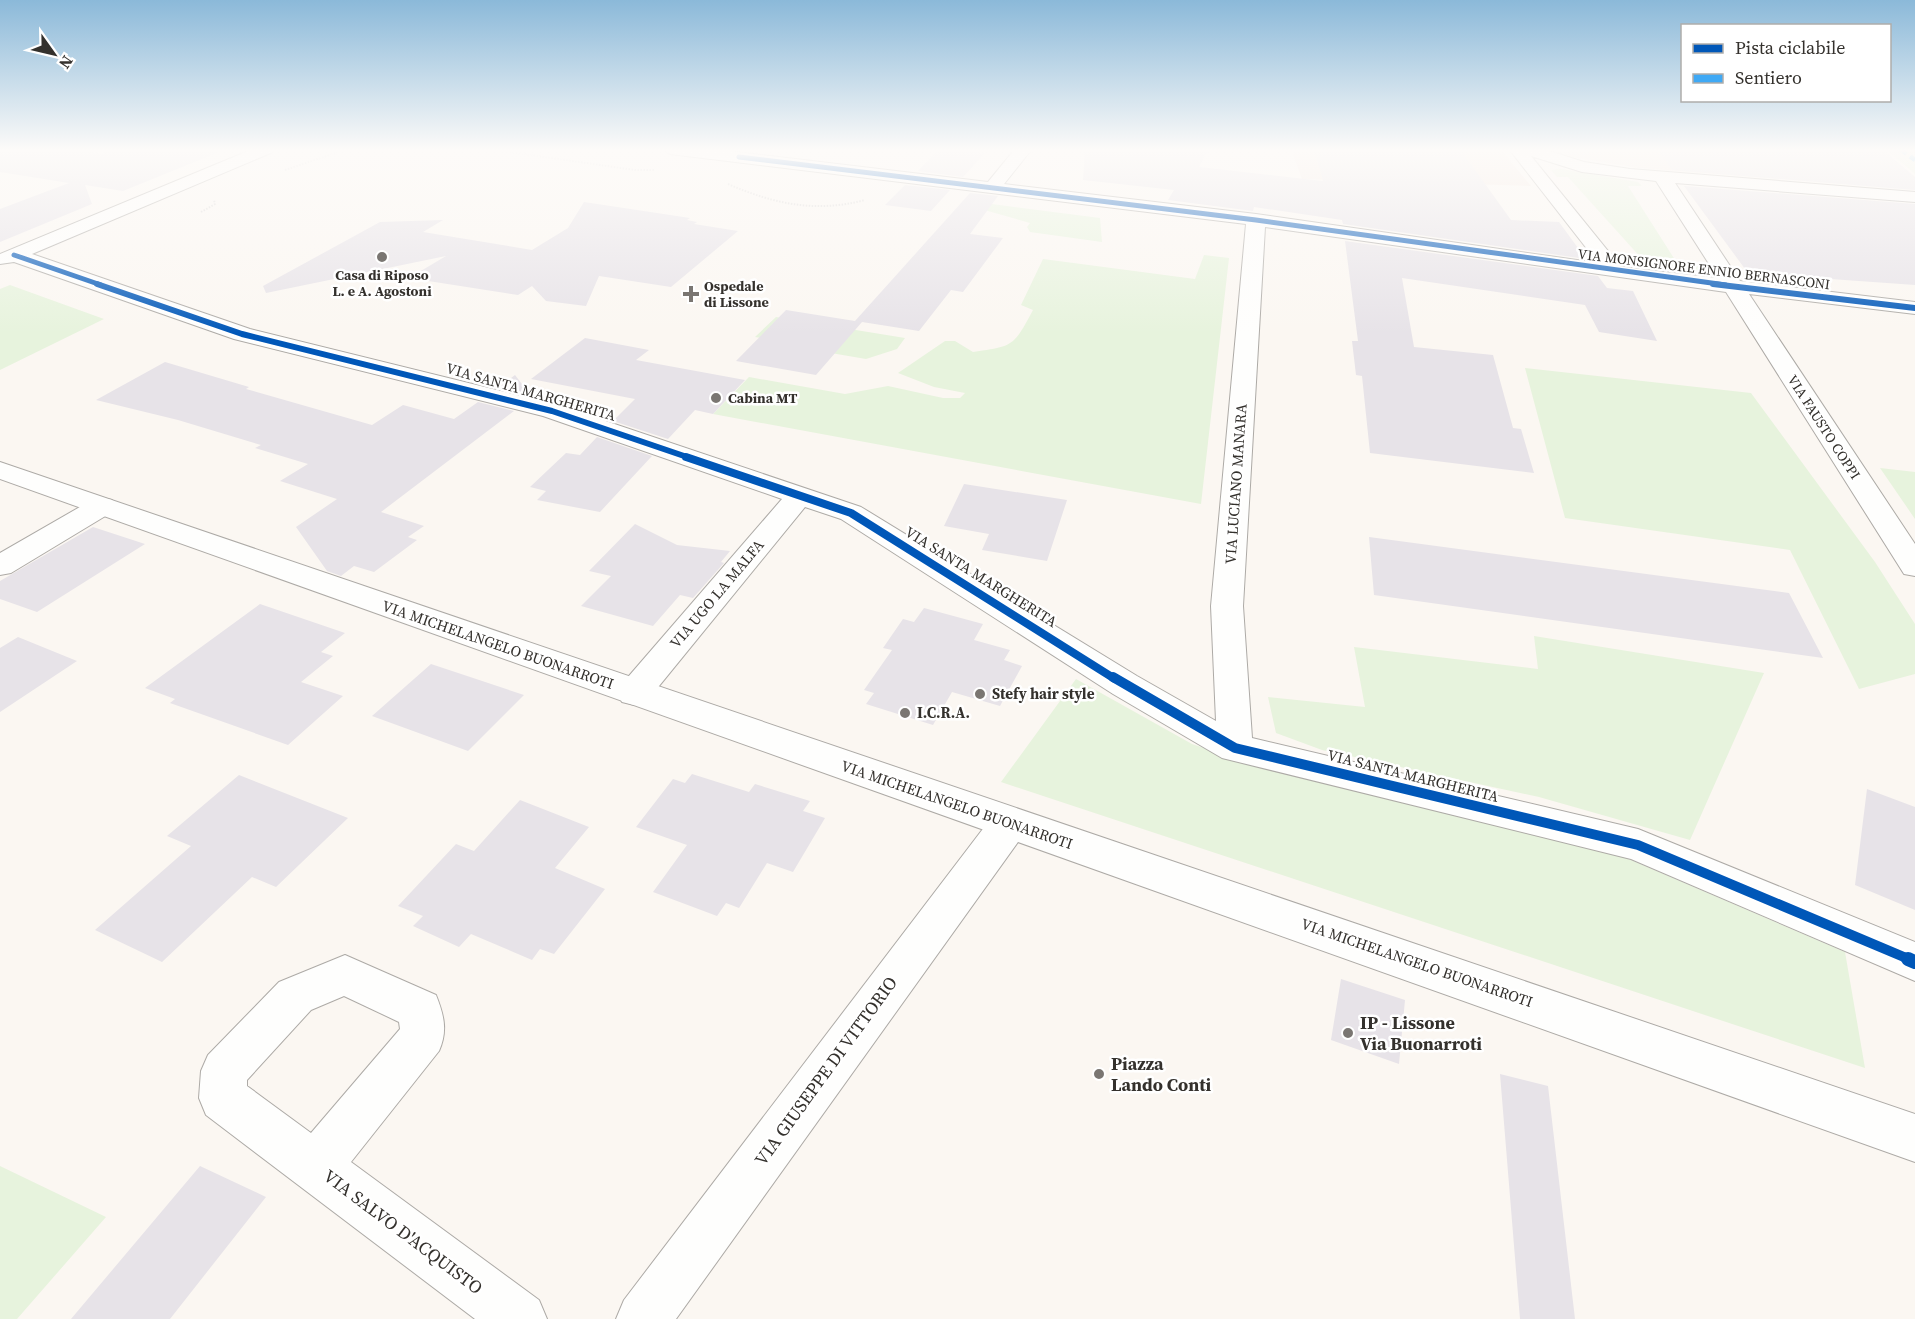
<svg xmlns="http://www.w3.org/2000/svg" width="1915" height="1319" viewBox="0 0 1915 1319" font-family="'Source Serif 4',serif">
  <rect width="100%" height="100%" fill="#fbf7f2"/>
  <!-- industrial -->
  <path fill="#f4e8e1" d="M1291,149h209l31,37 -229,-7z
    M1548,149h334l33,29v11l-276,-21 -67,-11z"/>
  <!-- green -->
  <path fill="#e7f3dd" d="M1886,149h29v25z
    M1562,169l76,13 4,4h-14l49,77 26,3 2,7 -75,-9 -7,-4h20l-75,-83h-11l-6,-7z
    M984,203l116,15 2,24 -72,-10 -3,-5 3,-4 -49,-14z
    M1204,255l25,3 -28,246 -488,-90 36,-37 96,17 43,-8 55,12h17l5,-5 -31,-6 -36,-14 47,-32h10l18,11c41,-6 40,-5 60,-42l-12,-5 22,-46 152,20z
    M10,285l94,34 -104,51v-81z
    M776,317l129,21 -8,11 -31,10 -88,-15 2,-3 -25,-4z
    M1525,368l226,25 124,169 40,62v50l-56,15 -69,-139 -225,-32z
    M1880,468l35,4v47z
    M1534,636l230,37 -74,167 -151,-43 -217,-47 -46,-17 -8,-36 97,10 -11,-60 184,22z
    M1076,679l116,65 75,25 336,79 242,104 20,116 -864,-286z
    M0,1166l106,51 -89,102h-17z"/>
  <!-- building -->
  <path fill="#e7e3e8" d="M0,149h73l30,5 1,-5 120,1 -101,41 -38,-6 7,19 -92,38v-33l69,-26 -69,-11z
    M939,149h14l32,4 -22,24 -45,-6z
    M1085,149h124l-10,18 124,14 -9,-32h146l51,71 48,2 27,37 -243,-35 -1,-4 -88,-13 -1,4 -85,-11 6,-10 -91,-10z
    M1657,149h225l33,28v13l-243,-20z
    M905,185l45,5 -19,21 -46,-6z
    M1684,186l231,18v81l-167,-12z
    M970,193l28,3 -28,38 33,4 -40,54 -12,-2 -32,41 -57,-9 -46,53 -80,-14 50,-51 69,11z
    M584,202l106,16 -3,2 10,2 -3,2 44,7 -67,56 -72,-11 -13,30 -40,-5 -14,-15 -14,9 -109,-17 37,-22 -180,37 -3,-7 117,-64 63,-2 -20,12 109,18 36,-22z
    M1345,241l253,35 9,12 26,3 24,50 -58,-9 -14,-27 -183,-27 12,69 79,8 20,73 8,1 13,44 -164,-20 -8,-77 -6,-1 -4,-34h6z
    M585,338l64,12 -13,10 109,20 -32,34 -18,-4 -27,29 -55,-18 22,-22 -104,-20z
    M165,362l84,25 -3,2 126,36 31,-20 51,14 24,-17 36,9 -133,101 43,14 -16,11 9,3 -43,32 -20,-6 -13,10 -14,-5 -31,-44 41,-28 -57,-18 28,-17 -53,-16 6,-3 -83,-25 -82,-20z
    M515,375l16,21 -33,-8z
    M597,437l55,19 -52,56 -63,-12 9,-9 -16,-4 36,-34 14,2z
    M964,484l103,16 -20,61 -65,-11 7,-16 -45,-8z
    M635,524l42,21 53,6 -9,11 3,1 -31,35 -13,-3 -27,31 -72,-20 30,-30 -22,-5z
    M93,527l52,17 -108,68 -37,-13v-18z
    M1369,537l420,56 34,65 -449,-63z
    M260,604l85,29 -24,19 12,4 -32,26 42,14 -55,49 -118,-42 5,-4 -30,-11z
    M924,608l59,16 -9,16 36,10 -6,10 18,6 -22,40 -48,-14 -19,33 -67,-21 8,-11 -10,-3 28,-40 -9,-2 20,-29 11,3z
    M18,637l59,24 -77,51v-64z
    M431,664l93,31 -56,56 -96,-35z
    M692,774l57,18 6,-8 55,17 -7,10 22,7 -32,54 -26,-9 -28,45 -13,-5 -9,13 -64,-24 34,-47 -51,-18 37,-48 12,4z
    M239,775l109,43 -72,69 -24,-10 -90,85 -67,-32 96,-84 -24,-10z
    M1867,789l48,18v103l-60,-25z
    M520,800l69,27 -34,41 50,21 -51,65 -14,-5 -8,11 -61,-26 -12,13 -46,-21 10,-10 -25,-10 58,-62 18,7z
    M1341,979l64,21 -6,64 -68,-24z
    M1500,1074l48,12 27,233h-55z
    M200,1166l66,31 -96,122h-99z"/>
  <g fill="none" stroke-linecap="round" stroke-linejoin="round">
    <!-- minor casing -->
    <g stroke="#adaaa6" stroke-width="2">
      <path id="minor" d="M253,149h22l-2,3 -241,102 218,75 311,77 300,101 276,169 79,45 -5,-115 35,-382 -576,-70 -8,-5h49l277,33 27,-33h17l-28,35 252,30 342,49 -89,-114h34l41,13 46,7 285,23v10l-240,-19 65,98 175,21v12l-166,-20 166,250v32l-11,-2 -178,-282 -461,-65 -22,379 9,132 386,91 277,113v39l-284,-122 -409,-101 -109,-64 -272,-175 -36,-12 -159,195 -12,3 -12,-3 -5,-9 5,-9 160,-185 -239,-83 -309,-77 -220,-77 -14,2v-10zM1531,156l51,16 74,9 62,97 -97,-11z
        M102,498l10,2 4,6 -4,6 -101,61 -11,2v-22l92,-53z
        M1009,808l14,5 5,11 -5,11 -347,484h-60l8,-19 371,-487z
        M345,955l91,40c8,20 12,36 3,56l-88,111 188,138 8,19h-72l-269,-204 -7,-17 2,-27 7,-16 71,-73zM344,996l55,26 1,7 -89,104 -64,-47v-6l64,-70z"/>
    </g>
    <!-- tertiary casing -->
    <g stroke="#adaaa6" stroke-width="2">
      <path id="tertiary" d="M0,462l1915,652v48l-1915,-683z"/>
    </g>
    <!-- path -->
    <path stroke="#dad8d7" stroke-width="2" stroke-dasharray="1.5 1.5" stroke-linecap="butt" d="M489,149l146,21h20
      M285,170l62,-21
      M728,184c46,20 88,29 137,16
      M201,212l14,-8 -1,-4"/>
    <!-- minor -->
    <use href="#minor" fill="#fefefd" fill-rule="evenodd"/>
    <!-- tertiary -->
    <use href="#tertiary" fill="#fefefd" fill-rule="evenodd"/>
    <!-- quiet -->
    <path stroke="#3fa9f5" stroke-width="4.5" stroke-dasharray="8 4.5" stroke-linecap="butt" d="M1900,149l15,11"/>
    <!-- cycleway-far4 casing -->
    <g stroke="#fff" stroke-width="8">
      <path id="cycleway-far4" d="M739,157l517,63 470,65
        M14,255l87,30"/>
    </g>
    <!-- cycleway-far3 casing -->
    <g stroke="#fff" stroke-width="9">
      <path id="cycleway-far3" d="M97,284l145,50 310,77 138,47
        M1713,284l202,24"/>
    </g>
    <!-- cycleway-far2 casing -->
    <g stroke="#fff" stroke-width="12">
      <path id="cycleway-far2" d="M686,457l165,56 264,166"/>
    </g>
    <!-- cycleway-far1 casing -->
    <g stroke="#fff" stroke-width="14">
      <path id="cycleway-far1" d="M1113,677l122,71 403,97 273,115"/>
    </g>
    <!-- cycleway casing -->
    <g stroke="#fff" stroke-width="17">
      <path id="cycleway" d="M1908,959l7,3"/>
    </g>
    <!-- cycleway-far4 -->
    <use href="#cycleway-far4" stroke="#0057b8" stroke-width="5"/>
    <!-- cycleway-far3 -->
    <use href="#cycleway-far3" stroke="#0057b8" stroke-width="6"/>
    <!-- cycleway-far2 -->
    <use href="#cycleway-far2" stroke="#0057b8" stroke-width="8"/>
    <!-- cycleway-far1 -->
    <use href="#cycleway-far1" stroke="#0057b8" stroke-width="10"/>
    <!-- cycleway -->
    <use href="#cycleway" stroke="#0057b8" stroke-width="14"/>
  </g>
  <!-- sky -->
  <linearGradient id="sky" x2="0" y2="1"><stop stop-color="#8bb9d9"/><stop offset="0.45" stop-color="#fdfbf9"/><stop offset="1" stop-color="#fdfbf9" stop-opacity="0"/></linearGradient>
  <rect width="1915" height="334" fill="url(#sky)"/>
  <!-- markers -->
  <g fill="#7a7672" stroke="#fff" stroke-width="2">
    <circle cx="382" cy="257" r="6"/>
    <path d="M688 285h6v6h6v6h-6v6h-6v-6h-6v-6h6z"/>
    <circle cx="716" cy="398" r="6"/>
    <circle cx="980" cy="694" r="6"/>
    <circle cx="905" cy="713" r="6"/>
    <circle cx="1348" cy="1033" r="6"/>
    <circle cx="1099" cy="1074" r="6"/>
  </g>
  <g text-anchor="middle" stroke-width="5" stroke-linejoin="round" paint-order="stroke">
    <!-- far-street labels -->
    <g font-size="14" fill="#34312d" stroke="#fff">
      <text transform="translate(1704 269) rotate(7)" y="5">VIA MONSIGNORE ENNIO BERNASCONI</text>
      <text transform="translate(1824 427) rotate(57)" y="5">VIA FAUSTO COPPI</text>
    </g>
    <!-- far-poi labels -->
    <g font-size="14" font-weight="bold" fill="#34312d" stroke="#fff" text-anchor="start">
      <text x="382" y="280" text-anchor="middle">Casa di Riposo<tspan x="382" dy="16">L. e A. Agostoni</tspan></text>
      <text x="704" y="291">Ospedale<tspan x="704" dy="16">di Lissone</tspan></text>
      <text x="728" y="403">Cabina MT</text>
    </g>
    <!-- street labels -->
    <g font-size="15" fill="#34312d" stroke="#fff">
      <text transform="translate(531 392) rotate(16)" y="5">VIA SANTA MARGHERITA</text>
      <text transform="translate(1236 484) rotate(-86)" y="5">VIA LUCIANO MANARA</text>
      <text transform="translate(981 577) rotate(32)" y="5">VIA SANTA MARGHERITA</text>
      <text transform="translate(717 594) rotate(-50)" y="5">VIA UGO LA MALFA</text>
      <text transform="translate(498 645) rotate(19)" y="5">VIA MICHELANGELO BUONARROTI</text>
      <text transform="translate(1413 776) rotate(14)" y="5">VIA SANTA MARGHERITA</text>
      <text transform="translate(957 805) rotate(19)" y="5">VIA MICHELANGELO BUONARROTI</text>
      <text transform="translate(1417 963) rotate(19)" y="5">VIA MICHELANGELO BUONARROTI</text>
    </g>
    <!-- poi labels -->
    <g font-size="15" font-weight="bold" fill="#34312d" stroke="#fff" text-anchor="start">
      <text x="992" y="699">Stefy hair style</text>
      <text x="917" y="718">I.C.R.A.</text>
    </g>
    <!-- near-poi labels -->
    <g font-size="18" font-weight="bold" fill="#34312d" stroke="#fff" text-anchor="start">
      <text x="1360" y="1029">IP - Lissone<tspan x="1360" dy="21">Via Buonarroti</tspan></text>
      <text x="1111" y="1070">Piazza<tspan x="1111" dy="21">Lando Conti</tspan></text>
    </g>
    <!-- near-street labels -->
    <g font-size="18" fill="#34312d" stroke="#fff">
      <text transform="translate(826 1071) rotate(-54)" y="6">VIA GIUSEPPE DI VITTORIO</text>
      <text transform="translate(403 1232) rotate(37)" y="6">VIA SALVO D'ACQUISTO</text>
    </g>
  </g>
  <!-- legend -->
  <rect x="1681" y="24" width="210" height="78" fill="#ffffff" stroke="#aeadab" stroke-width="1.5"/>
  <rect x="1693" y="44" width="30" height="9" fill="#0057b8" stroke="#aeadab" stroke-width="1.5"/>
  <text x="1735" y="54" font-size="18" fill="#34312d">Pista ciclabile</text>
  <rect x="1693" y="74" width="30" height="9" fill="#3fa9f5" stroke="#aeadab" stroke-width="1.5"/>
  <text x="1735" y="84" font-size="18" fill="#34312d">Sentiero</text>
  <!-- north arrow -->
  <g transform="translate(54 54) rotate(124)" stroke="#ffffff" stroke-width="4.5" paint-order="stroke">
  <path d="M0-4.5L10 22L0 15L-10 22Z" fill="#34312d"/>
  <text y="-9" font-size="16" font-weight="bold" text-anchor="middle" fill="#34312d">N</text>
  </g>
</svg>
